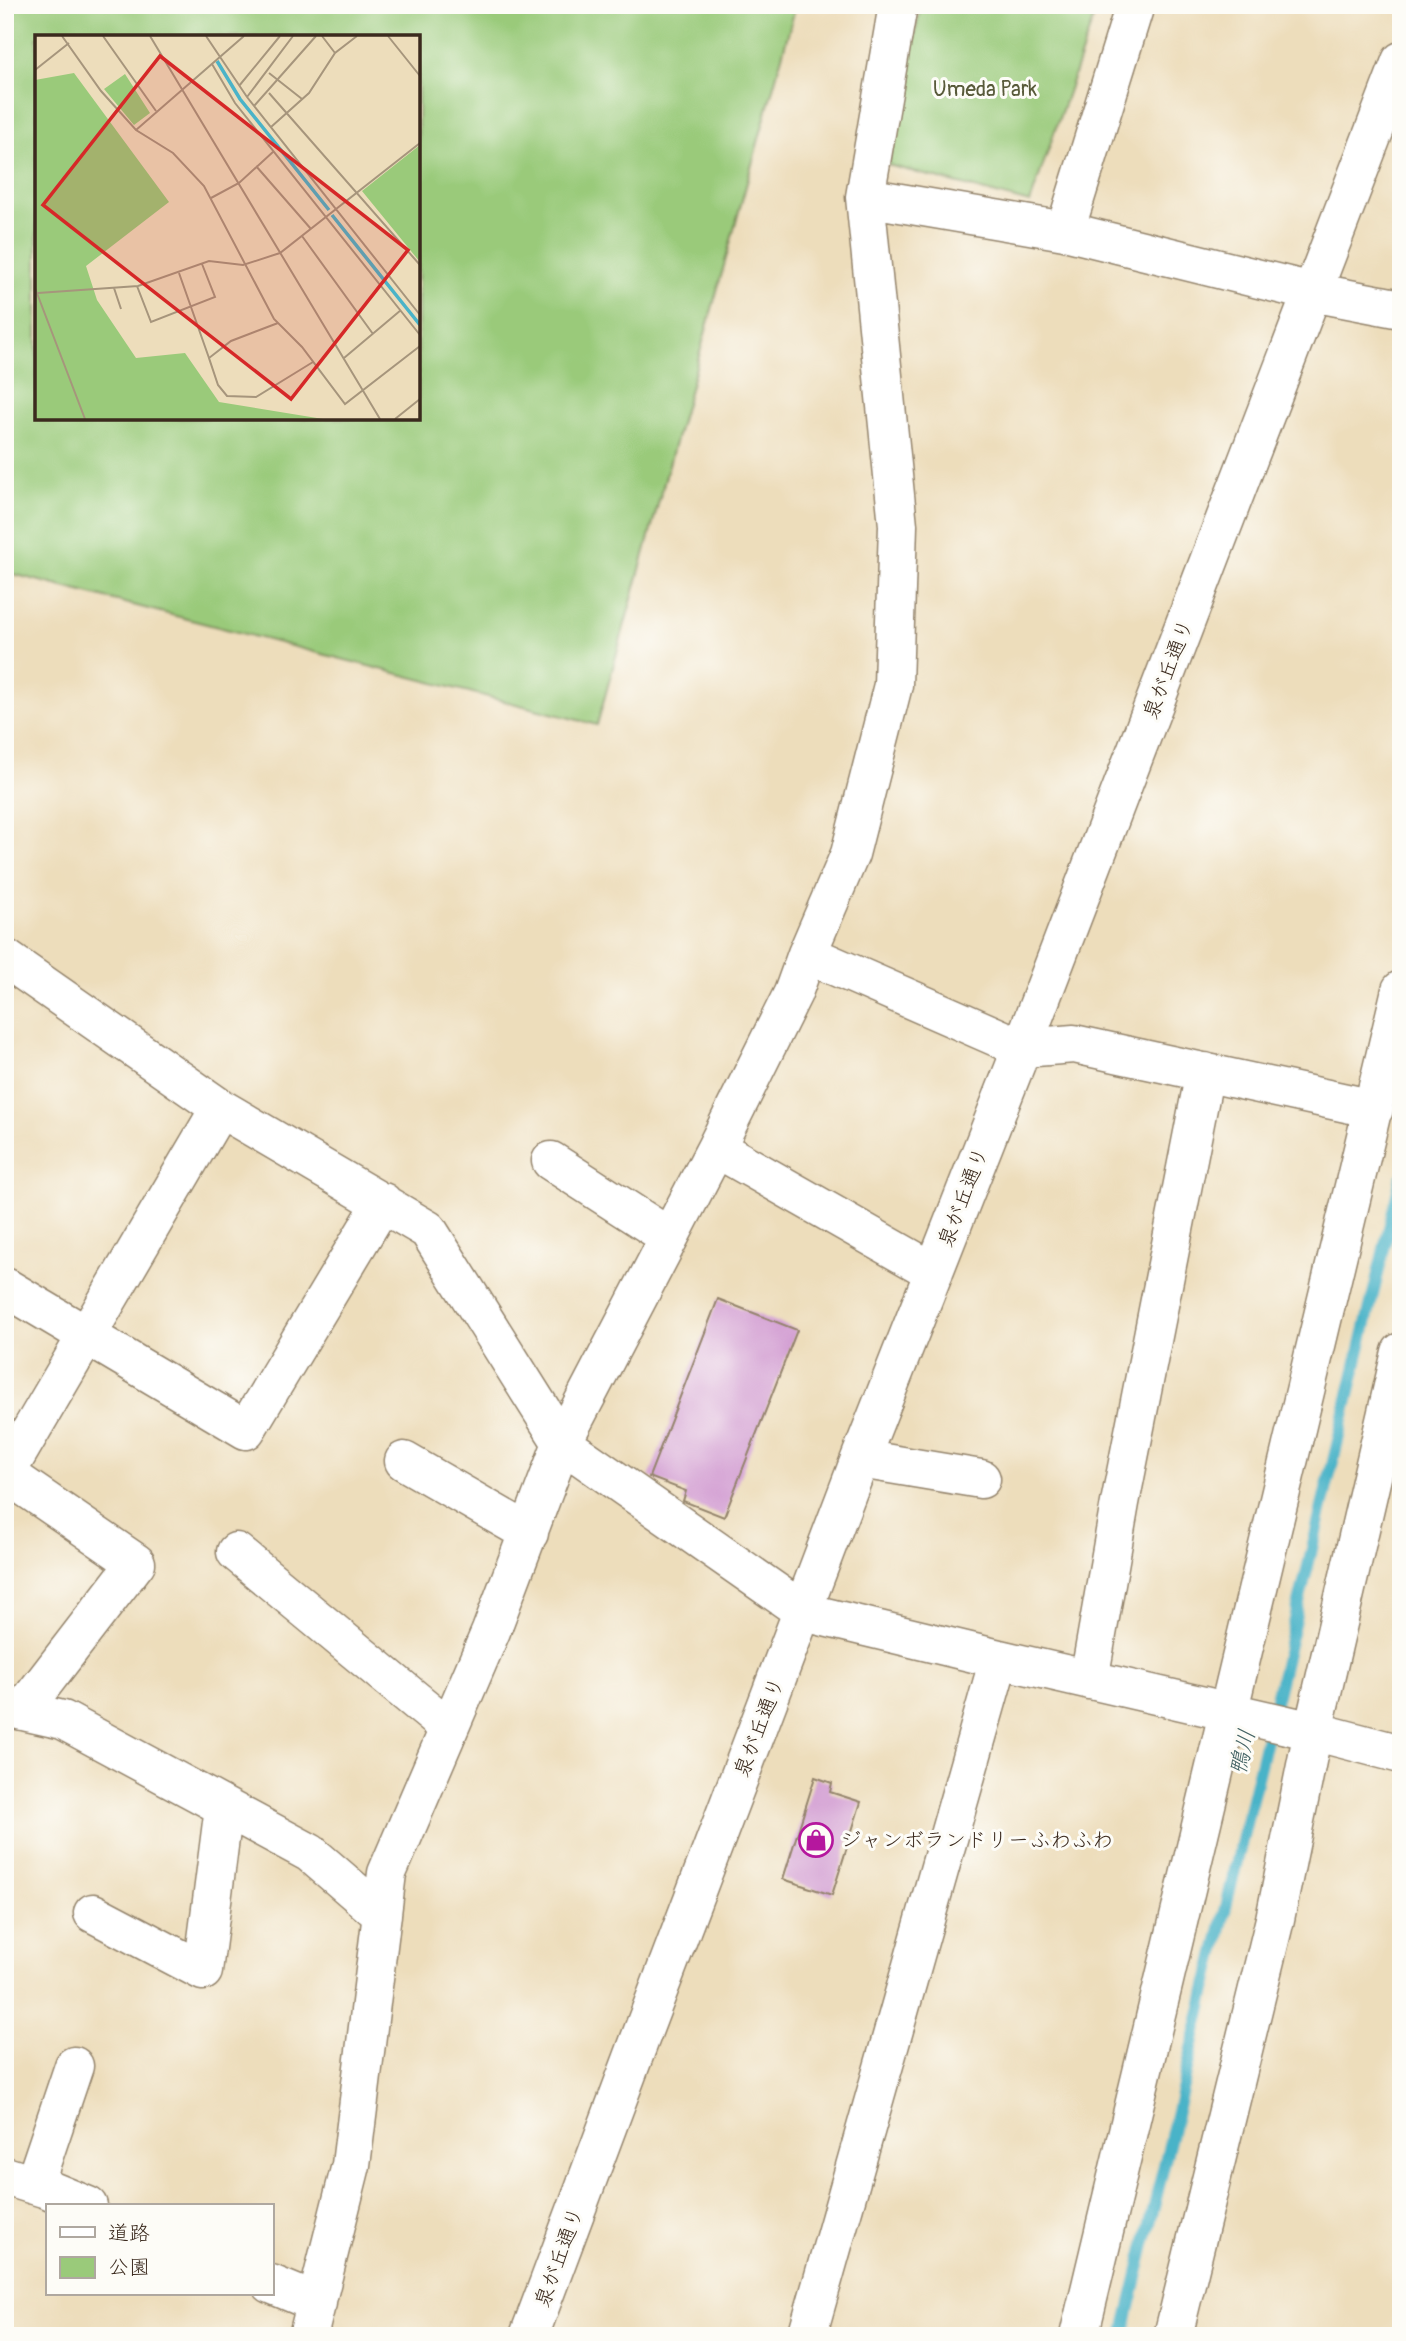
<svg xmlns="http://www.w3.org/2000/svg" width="1406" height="2341" viewBox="0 0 1406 2341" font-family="Pangolin,'Klee One',sans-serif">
  <rect width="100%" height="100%" fill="#fdfcf7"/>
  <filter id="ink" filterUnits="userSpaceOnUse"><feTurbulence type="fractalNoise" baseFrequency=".0143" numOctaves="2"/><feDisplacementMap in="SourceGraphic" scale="14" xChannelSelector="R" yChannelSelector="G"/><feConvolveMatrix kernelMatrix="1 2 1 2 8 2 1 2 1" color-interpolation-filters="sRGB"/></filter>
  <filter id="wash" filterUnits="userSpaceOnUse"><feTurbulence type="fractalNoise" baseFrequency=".00686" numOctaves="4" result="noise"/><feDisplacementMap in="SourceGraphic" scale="28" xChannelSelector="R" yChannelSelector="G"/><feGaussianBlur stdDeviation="1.57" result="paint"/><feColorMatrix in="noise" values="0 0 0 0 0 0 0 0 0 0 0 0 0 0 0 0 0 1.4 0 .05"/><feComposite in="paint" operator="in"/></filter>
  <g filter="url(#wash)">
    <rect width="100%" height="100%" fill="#edddbb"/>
    <!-- green -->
    <path fill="#9aca7a" stroke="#6a7a4c" stroke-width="2" fill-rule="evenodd" d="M5,5h791l-199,720 -592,-153zM37,37h381v381h-381z
      M921,5h177l-68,198 -142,-38z"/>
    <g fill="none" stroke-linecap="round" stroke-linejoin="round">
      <!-- stream -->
      <path stroke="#4ab3c8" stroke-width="12" d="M1123,2336l278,-1158"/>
    </g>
    <g id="blocks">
      <!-- building -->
      <path fill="#d39fd3" d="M718,1299l79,31 -73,187 -41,-16 3,-10 -37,-14z
        M815,1777l17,6 -2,9 31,10 -29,93 -49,-16z"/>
    </g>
  </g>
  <g filter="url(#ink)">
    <use href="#blocks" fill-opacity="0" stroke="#94846c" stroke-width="2"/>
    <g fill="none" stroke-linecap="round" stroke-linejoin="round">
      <!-- minor casing -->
      <g stroke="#94846c" stroke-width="41">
        <path id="minor" d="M865,197l200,34 247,61 89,17
          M1065,231l70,-226
          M807,954l215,94 52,-4 300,65
          M5,958l215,150 208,122 134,213 242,169 195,47 314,72 88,23
          M716,1148l218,124
          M551,1161l118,76
          M5,1287l241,143 137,-228
          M860,1459l121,20
          M404,1461l125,72
          M5,1473l131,90 -114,148
          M5,1475l215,-367
          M236,1552l213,176
          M1089,1680l31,-177 85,-431
          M5,1707l58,13 247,133 72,62
          M93,1913l110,58 21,-164
          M5,2176l42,13 41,17
          M34,2185l40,-119
          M271,2284l46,19
          M308,2336l43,-171 36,-292 104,-242 71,-188 154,-295 77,-155 14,-39 43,-100 43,-169 5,-160 -33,-328 33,-192
          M529,2336l111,-297 220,-580 162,-411 379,-987
          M807,2336l192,-677
          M1079,2336l322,-1346
          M1173,2336l102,-417 38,-188 88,-379"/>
      </g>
      <!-- minor -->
      <use href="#minor" stroke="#fff" stroke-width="38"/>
    </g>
  </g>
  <!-- icons -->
  <defs>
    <g id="shop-ring" transform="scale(1.75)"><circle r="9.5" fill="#fdfcf7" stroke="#b5179e" stroke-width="1.5"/><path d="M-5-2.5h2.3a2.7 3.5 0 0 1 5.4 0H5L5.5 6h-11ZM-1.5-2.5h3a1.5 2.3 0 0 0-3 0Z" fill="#b5179e"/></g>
  </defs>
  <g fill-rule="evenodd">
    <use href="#shop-ring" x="816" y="1840"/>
  </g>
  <g text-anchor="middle" stroke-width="6" stroke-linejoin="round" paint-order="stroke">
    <!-- park labels -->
    <g font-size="21" fill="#585a3a" stroke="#fdfcf7">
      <text x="985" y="96">Umeda Park</text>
    </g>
    <!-- street labels -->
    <g font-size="21" fill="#3b2a1e" stroke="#fdfcf7">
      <text transform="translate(1168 669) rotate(-69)" y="7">泉が丘通り</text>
      <text transform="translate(963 1197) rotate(-69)" y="7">泉が丘通り</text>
      <text transform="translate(759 1727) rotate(-69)" y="7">泉が丘通り</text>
      <text transform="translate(559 2257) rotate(-70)" y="7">泉が丘通り</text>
    </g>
    <!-- poi labels -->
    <g font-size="21" fill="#3b2a1e" stroke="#fdfcf7" text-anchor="start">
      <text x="840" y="1847">ジャンボランドリーふわふわ</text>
    </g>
    <!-- water labels -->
    <g font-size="23" font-style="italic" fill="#416162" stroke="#fdfcf7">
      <text transform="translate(1242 1752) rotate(-77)" y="8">鴨川</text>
    </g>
  </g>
  <!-- overview -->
  <g transform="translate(35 35)">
    <rect width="385" height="385" fill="#edddbb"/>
    <path d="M39,38l95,129 -83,64 11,34 39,58 49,-5 34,49 104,17h-288v-339zM90,39l25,39 -16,12 -30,-36zM385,110v117l-58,-71z" fill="#9aca7a"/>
    <path fill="none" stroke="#4ab3c8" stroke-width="3.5" d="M182,26l23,38 89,111M297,180l88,110"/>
    <path fill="none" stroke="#a6957c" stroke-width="2" d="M27,1l39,55 35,39 37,23 31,33 70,133 28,28 43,57 75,-58M68,1l53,75M115,1l230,383M171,1l41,61 173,218M287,1l13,17M353,1l32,40M177,29l23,39 185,232M0,35l34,-27M234,38l33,26M204,51l41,-50M234,58l151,172M212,62l46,-61M219,71l62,-70M236,92l38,-34 26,-40 22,-17M101,95l108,-94M221,131l55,63M176,163l28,-15 35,-32M267,201l71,98M144,238l30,85M102,251l14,36 64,-25 -13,-33M0,253l50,131M79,253l7,21M3,258l100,-7 71,-25 34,4 37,-12 140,-110M243,288l-47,18 -22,17 9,27 9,11 29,1 57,-35M309,323l57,-48M360,384l25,-20"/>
    <path fill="#d62828" fill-opacity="0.15" stroke="#d62828" stroke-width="3.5" d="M125,21l248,194 -117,149 -248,-194z"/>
    <rect width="385" height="385" fill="none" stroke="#3b2a1e" stroke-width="3.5"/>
  </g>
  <!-- margin -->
  <rect width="1406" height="2341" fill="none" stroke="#fdfcf7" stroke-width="28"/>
  <!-- legend -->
  <rect x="46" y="2204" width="228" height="91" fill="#fdfcf7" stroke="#afa8a0" stroke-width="2"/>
  <rect x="60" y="2227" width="35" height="10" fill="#ffffff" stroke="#afa8a0" stroke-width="2"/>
  <text x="108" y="2240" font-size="21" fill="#3b2a1e">道路</text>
  <rect x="60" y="2257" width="35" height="21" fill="#9aca7a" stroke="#afa8a0" stroke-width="2"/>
  <text x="108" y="2274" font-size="21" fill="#3b2a1e">公園</text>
</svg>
